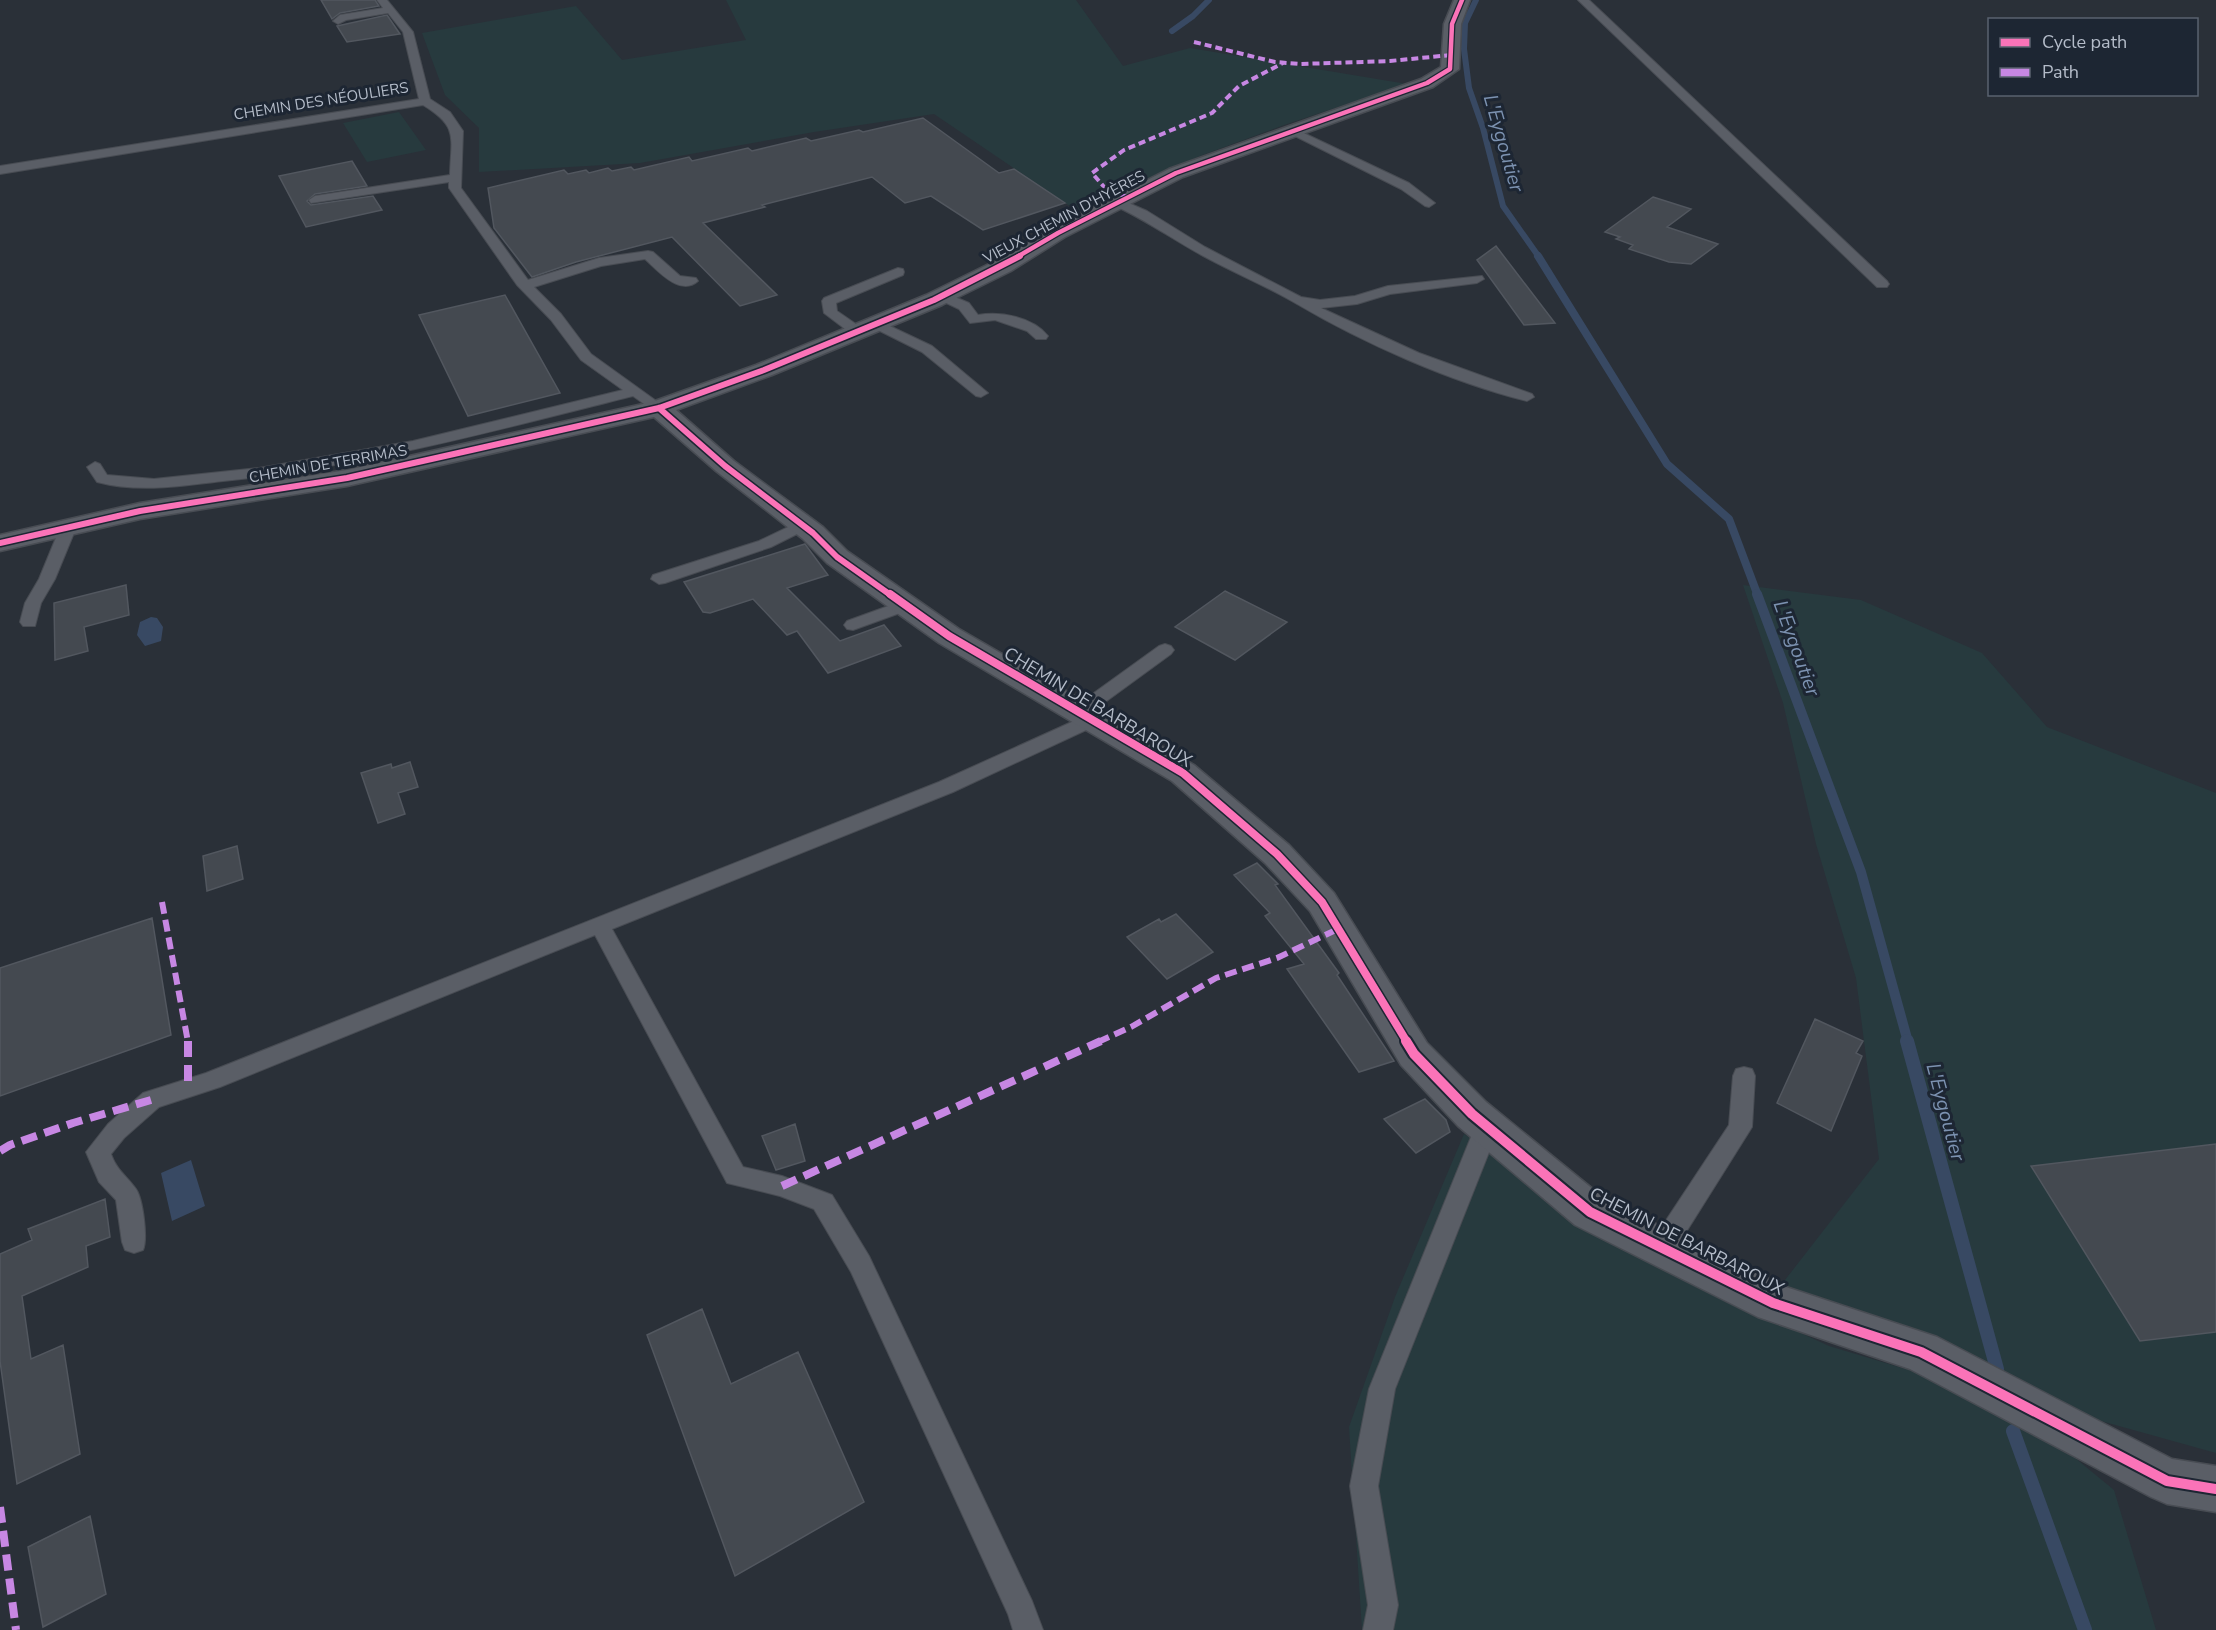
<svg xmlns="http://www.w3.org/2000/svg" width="2216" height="1630" viewBox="0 0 2216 1630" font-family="'Nunito Sans',sans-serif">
  <rect width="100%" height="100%" fill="#2a3038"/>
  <!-- green -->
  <path fill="#273a3e" d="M726,0h350l47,66 67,-18 217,36 -123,41 -84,31 -123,55 -143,-97 -120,18 -174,31 -161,9v-44l-34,-33 -23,-62 154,-27 46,54 124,-20z
    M399,112l27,38 -59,12 -24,-39z
    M1743,585l118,15 121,53 65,74 169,66v660l-115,-32 -170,-82 -153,-50 101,-130 -23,-181 -40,-134 -33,-141z
    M1464,1134l254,161 111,51 120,36 109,62 56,46 42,140h-794l-13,-203 46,-130z"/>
  <!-- water -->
  <path fill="#384963" d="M151,617l6,1 6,9 -2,14 -16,5 -8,-11 3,-13z
    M191,1160l14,46 -33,15 -11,-48z"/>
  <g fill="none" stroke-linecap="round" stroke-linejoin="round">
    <!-- stream-far3 -->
    <path stroke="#384963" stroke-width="6" d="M1476,0l-11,23 -1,26 5,39 14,40 20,78 36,51
      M1172,31l21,-15 16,-16"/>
    <!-- stream-far2 -->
    <path stroke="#384963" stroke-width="8" d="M1538,256l129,208 62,55 29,77"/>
    <!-- stream-far1 -->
    <path stroke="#384963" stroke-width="10" d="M1757,594l104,278 47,170"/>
    <!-- stream -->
    <path stroke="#384963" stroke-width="14" d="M1907,1041l90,328
      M2013,1431l72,199"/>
  </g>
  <!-- building -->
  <path fill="#444950" stroke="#52575f" stroke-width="1.5" d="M321,0h54l4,6 -39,7 -8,6z
    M387,15l13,19 -53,8 -10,-16z
    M923,118l76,55 15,-4 51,34 -82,27 -52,-34 -26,7 -33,-26 -110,28 3,2 -62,16 74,72 -37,11 -68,-69 -96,25 -44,15 -38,-49 -6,-40 76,-18 4,4 18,-4 3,3 19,-5 4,3 19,-4 3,3 55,-13 3,4 56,-13 4,3 54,-13 5,3 48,-11 4,2z
    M352,161l15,25 -52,8 -8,7 4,4 62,-9 9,14 -76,17 -27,-51z
    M1653,197l38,12 -24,18 51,17 -27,20 -22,-2 -40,-13 4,-4 -17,-6 4,-2 -15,-5z
    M1496,246l59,77 -31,2 -47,-65z
    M505,295l55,98 -92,23 -49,-101z
    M805,544l23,31 -41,13 53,53 44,-16 17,21 -73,27 -31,-42 -10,4 -34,-36 -43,14 -7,-1 -19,-30z
    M126,585l3,30 -45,12 4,24 -33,9 -1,-57z
    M1225,591l62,31 -52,38 -60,-33z
    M410,762l8,25 -20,6 7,21 -27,9 -17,-50 30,-9 1,4z
    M237,846l6,33 -36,12 -4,-35z
    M1257,863l21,21 -3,1 64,88 -2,2 57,86 -35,11 -72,-103 17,-5 -39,-48 5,-3 -36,-38z
    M1176,914l37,38 -46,27 -40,-42 32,-18 2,3z
    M152,918l19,117 -171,61v-128z
    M1815,1019l48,22 -7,12 6,3 -31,75 -54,-28z
    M1425,1099l21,21 4,12 -34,21 -32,-34z
    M795,1124l10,37 -29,9 -14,-34z
    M2216,1144v188l-76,9 -109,-175z
    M105,1199l5,38 -24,9 2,21 -66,29 9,63 32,-14 17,109 -63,30 -17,-123v-107l32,-14 -4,-11z
    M702,1309l29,75 67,-32 66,150 -129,74 -88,-241z
    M90,1516l16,78 -63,33 -15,-80z"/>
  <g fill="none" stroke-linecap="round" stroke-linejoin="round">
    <!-- service casing -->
    <g stroke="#484c53" stroke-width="2">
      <path id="service" d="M377,0h10l26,32 17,67 20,13 13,19 -2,57 67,92 71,-22 49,-7 5,1 27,24 16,2 2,3c-18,16 -41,-11 -53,-22l-44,7 -67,21 27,27 30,40 75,54 -2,3h-10l-21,-15c-136,34 -271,71 -410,85 -42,5 -85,12 -126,1l-10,-15 8,-5 5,2 7,11 47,4 105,-11 154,-27 210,-51 -42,-30 -30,-40 -34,-35 -68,-97v-6l-138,21 -2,-3 6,-4 135,-21c1,-38 9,-48 -27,-70l-423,69v-8l419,-67 -16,-67 -15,-19 -42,7 -8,4 -5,-3 7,-6 43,-7z
        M1578,0h11l298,281 2,3 -2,3h-10z
        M1293,128l116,55 26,20 -6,4 -4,-1 -24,-17 -112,-56 -2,-2z
        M1117,198l30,13 58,36 96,50 19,3 35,-4 33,-10 94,-10 2,3 -7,4 -87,11 -33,10 -36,4 98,45 113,41 2,3 -7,4c-76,-19 -164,-58 -230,-97 -32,-19 -68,-33 -101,-52 -28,-16 -54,-34 -83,-47l-2,-3z
        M898,268l5,1 1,3 -1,3 -67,28 1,8 26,18 2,3 -2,3h-10l-29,-22 -2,-12 2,-3z
        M943,292l26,11 9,12c23,-4 55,2 70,21l-2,3h-10l-9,-8 -32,-11 -25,3 -11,-14 -21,-10 -2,-3z
        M877,320l55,26 56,47 -7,4 -5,-1 -54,-44 -50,-25 -2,-3z
        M803,520l8,5 -2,3 -38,19 -106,36 -6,1 -8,-5 2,-4 106,-34z
        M68,523l8,5 -21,51 -14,24 -6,23h-12l-3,-4 5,-19 14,-24 21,-51z
        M905,600l6,1 2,4 -2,4 -58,21 -6,-1 -3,-4 3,-4z
        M1165,644l6,2 3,4 -3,4 -85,62 7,-2 6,2 3,4 -3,4 -146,68 -341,137 131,238 39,9 50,19 37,61 163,345 11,29h-30l-5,-16 -157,-342 -37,-63 -34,-13 -53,-13 -132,-248 -375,152 -61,20 -35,31 -13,16c6,17 15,21 25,35 7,10 12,50 7,61l-9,3 -9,-3 -3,-8 -6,-42 -17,-18 -13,-30 22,-28 35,-31 63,-20 733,-291 146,-66h-12l-3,-4 3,-4 86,-62z
        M1744,1067l8,2 3,7 -3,51 -81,129 -9,3 -9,-3 -3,-8 3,-8 76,-115 4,-49 3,-7z
        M1487,1117l8,3 4,7 -104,262 -17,97 20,119 -5,25h-30l5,-25 -18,-119 19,-97 106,-262 4,-7z"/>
    </g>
    <!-- minor casing -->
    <g stroke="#484c53" stroke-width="3">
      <path id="minor" d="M1454,0h16l-9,24 -2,45 -26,18 -250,90 -118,60 -54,34 -69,34 -170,70 -96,35 58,51 89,66 24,24 112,78 235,136 95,80 45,48 93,150 59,59 119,97 178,87 154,51 235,122 44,7v46l-49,-8 -16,-7 -241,-128 -152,-52 -183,-92 -117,-99 -57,-61 -91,-154 -45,-48 -93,-82 -233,-138 -112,-80 -24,-24 -87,-68 -62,-54 -307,69 -207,33 -140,32v-16l140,-32 207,-33 305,-68 104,-37 170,-70 69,-34 56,-32 118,-60 252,-90 20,-12 3,-43z"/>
    </g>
    <!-- service -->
    <use href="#service" fill="#5a5e66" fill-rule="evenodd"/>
    <!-- minor -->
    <use href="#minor" fill="#5a5e66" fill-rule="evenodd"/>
    <!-- quiet-far2 -->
    <path stroke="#c787e3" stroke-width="4" stroke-dasharray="7 4" stroke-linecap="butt" d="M1194,42l81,20 26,2 89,-3 61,-6
      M1127,197l-22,-9 -13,-15 32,-23 88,-37 27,-27 44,-23"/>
    <!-- quiet-far1 -->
    <path stroke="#c787e3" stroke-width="6" stroke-dasharray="12 6" stroke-linecap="butt" d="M162,902l26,140
      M1098,1042l33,-15 85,-49 61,-20 61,-29"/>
    <!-- quiet -->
    <path stroke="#c787e3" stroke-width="8" stroke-dasharray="16 8" stroke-linecap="butt" d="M188,1041v47
      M0,1151l10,-6 63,-22 78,-23
      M782,1186l319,-145
      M0,1507l16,123"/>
    <!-- cycleway-far3 casing -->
    <g stroke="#1d2633" stroke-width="7">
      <path id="cycleway-far3" d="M1017,257l41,-24 118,-60 251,-90 23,-14 2,-45 10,-24"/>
    </g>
    <!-- cycleway-far2 casing -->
    <g stroke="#1d2633" stroke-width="9">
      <path id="cycleway-far2" d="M659,408l66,58 88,67 24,24 55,39
        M0,543l140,-32 207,-33 312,-70 105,-38 170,-70 86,-44"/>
    </g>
    <!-- cycleway-far1 casing -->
    <g stroke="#1d2633" stroke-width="11">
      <path id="cycleway-far1" d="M890,594l59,42 234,137 94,81 45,48 85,140"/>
    </g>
    <!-- cycleway casing -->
    <g stroke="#1d2633" stroke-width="14">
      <path id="cycleway" d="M1406,1041l8,13 58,60 118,98 183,91 148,49 246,129 49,8"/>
    </g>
    <!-- cycleway-far3 -->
    <use href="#cycleway-far3" stroke="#fb73b8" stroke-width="4.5"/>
    <!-- cycleway-far2 -->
    <use href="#cycleway-far2" stroke="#fb73b8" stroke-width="6"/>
    <!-- cycleway-far1 -->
    <use href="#cycleway-far1" stroke="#fb73b8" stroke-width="8"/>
    <!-- cycleway -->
    <use href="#cycleway" stroke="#fb73b8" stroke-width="10"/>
  </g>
  <g text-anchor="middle" stroke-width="6" stroke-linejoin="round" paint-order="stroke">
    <!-- far-street labels -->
    <g font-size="15" fill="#b4bcc9" stroke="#1d2633">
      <text transform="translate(321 101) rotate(-9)" y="5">CHEMIN DES NÉOULIERS</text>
      <text transform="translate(1064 217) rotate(-28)" y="5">VIEUX CHEMIN D'HYÈRES</text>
      <text transform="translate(328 464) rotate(-10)" y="5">CHEMIN DE TERRIMAS</text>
    </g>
    <!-- street labels -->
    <g font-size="18" fill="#b4bcc9" stroke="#1d2633">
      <text transform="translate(1098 707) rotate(31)" y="6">CHEMIN DE BARBAROUX</text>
      <text transform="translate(1687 1241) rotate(27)" y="6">CHEMIN DE BARBAROUX</text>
    </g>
    <!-- water labels -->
    <g font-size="20" font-style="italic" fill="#7c92b1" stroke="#1d2633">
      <text transform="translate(1504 143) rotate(74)" y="7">L'Eygoutier</text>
      <text transform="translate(1797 648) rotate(70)" y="7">L'Eygoutier</text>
      <text transform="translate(1946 1112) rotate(75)" y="7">L'Eygoutier</text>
    </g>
  </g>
  <!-- legend -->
  <rect x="1988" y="18" width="210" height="78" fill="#1d2633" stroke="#59626f" stroke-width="1.5"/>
  <rect x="2000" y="38" width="30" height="9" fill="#fb73b8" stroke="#59626f" stroke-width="1.5"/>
  <text x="2042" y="48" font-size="18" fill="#b4bcc9">Cycle path</text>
  <rect x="2000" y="68" width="30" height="9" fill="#c787e3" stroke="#59626f" stroke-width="1.5"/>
  <text x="2042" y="78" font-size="18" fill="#b4bcc9">Path</text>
</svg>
